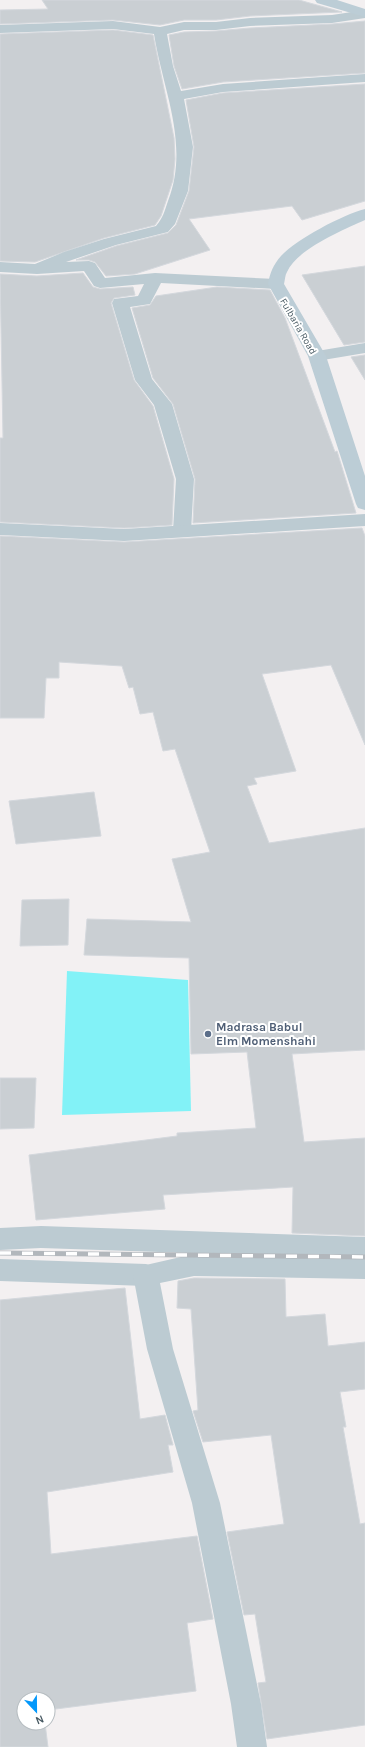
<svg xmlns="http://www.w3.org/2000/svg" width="365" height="1747" viewBox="0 0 365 1747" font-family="Karla,sans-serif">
  <rect width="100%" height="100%" fill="#f3f0f1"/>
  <!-- water -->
  <path fill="#82f2f7" d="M67,971l121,9 3,131 -129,4z"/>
  <!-- building -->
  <path fill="#cacfd3" stroke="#d4d8dd" d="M42,0h257l43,12 -92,4 -34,4h-32l-24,5 -47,-5 -113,4v-14l48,-1z
    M365,21v52l-142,9 -41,7 -8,-23 -5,-31 15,-3 32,-1 34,-3 82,-4z
    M113,30l40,5 21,103 1,21 -2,21 -12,36 -6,9 -51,13 -69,24 -35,-1v-227z
    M365,84v117l-63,19 -10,-14 -103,13 21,31 -75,24 -29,2 -11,-14 -6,-2h-13l40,-14 52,-13 8,-8 13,-34 5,-44 -8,-47 37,-7z
    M365,266v76l-21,3 -42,-70z
    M83,273l10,14 7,2 33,-2 2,8 -21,3 -3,5 23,77 19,26 21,73 -2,46 -48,3 -124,-6v-84h3l-3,-164 37,2z
    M217,287l53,3 15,28 50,134 2,-1 19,62 -163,10 2,-44 -22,-75 -20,-26 -21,-70 18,-3 6,-9z
    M365,355v25l-14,-23z
    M362,528l3,8v209l-34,-80 -69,9 34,97 -42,7 3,6 -10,2 22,57 96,-15v222l-73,4 12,88 61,-4v98l-73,-3 1,-46 -130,8 2,14 -129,11 -7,-65 148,-19v-3l79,-5 -9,-76 -56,2 -2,-96 -105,-3 3,-36 104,3 -19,-63 38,-7 -35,-103 -12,2 -10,-39 -13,2 -7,-27 -4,1 -7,-22 -63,-4v16h-13l-2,40h-44v-182l124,6z
    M94,792l7,44 -85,8 -7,-43z
    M69,899l-1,46 -48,1 2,-46z
    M0,1078h36l-2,50 -34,1z
    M194,1278l91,1 1,38 39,-3 3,32 37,-4v47l-25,3 6,35h-3l17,97 5,-1v202l-98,14 -9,-56 8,-1 -11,-68 -11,1 -17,-83 57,-8 -13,-89 -68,7 -10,-31 5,-1 -7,-101 -14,-1 1,-27z
    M125,1288l15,131 25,-4 8,30h-5l5,27 -126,20 4,62 146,-18 16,83 -26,4 9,68 -148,19v-11h-24v24h21l3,24h-48v-447z"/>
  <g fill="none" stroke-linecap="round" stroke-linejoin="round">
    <!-- pedestrian -->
    <path fill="#bccbd2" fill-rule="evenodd" d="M41,1226l324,11v22l-324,-11 -41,2v-22z
      M0,1259l146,5 9,3 4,8 -4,8 -9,3 -146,-5z"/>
    <!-- minor -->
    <path fill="#bccbd2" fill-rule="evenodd" d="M365,10v8l-33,5 -82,3 -34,4h-32l-17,4 6,32 8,25 42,-7 142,-10v8l-142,10 -39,7 9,48 -5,44 -13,33 -7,8 -52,13 -50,17 23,-1 6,2 10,15 50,-5 121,6 6,2 2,3 -2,3 -6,2 -115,-6 -11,21 -20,3 22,72 20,25 22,75 -3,52 -2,4 -7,2 -7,-2 -2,-4 3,-52 -22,-74 -19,-25 -23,-77 2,-4 24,-3 6,-12 -44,4 -6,-2 -10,-15 -47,3 -37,-2v-10l35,2 29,-12 40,-13 52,-13c7,-8 9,-16 12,-25 22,-57 -5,-110 -14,-167l-41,-5 -113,4v-8l113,-4 47,6 24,-5h32l34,-4 82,-3z
      M365,343v10l-48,8 -6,-1 -3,-4 3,-4z
      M194,1254l171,3v22l-171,-3 -34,7 13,66 47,154 41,201 6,43h-30l-6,-43 -39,-201 -45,-154 -14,-74 4,-8z"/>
    <!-- tertiary -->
    <path fill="#bccbd2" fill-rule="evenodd" d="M365,514v12l-241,15 -124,-6v-12l124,6z"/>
    <!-- secondary -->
    <path fill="#bccdd6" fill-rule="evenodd" d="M315,0h22l28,9v8l-48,-14z
      M365,209v11c-22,10 -68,29 -78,52 -2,3 -2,8 -3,12l42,72 39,120v34l-7,-2 -2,-4 -48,-148 -40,-72c2,-11 5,-19 13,-28 16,-17 61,-41 84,-47z"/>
    <!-- rail casing -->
    <g stroke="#b2b7bc" stroke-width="5">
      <path id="rail" d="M0,1253l365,4"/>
    </g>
    <!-- rail -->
    <use href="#rail" stroke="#fff" stroke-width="3.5" stroke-dasharray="11" stroke-linecap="butt"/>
  </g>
  <!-- markers -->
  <circle fill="#5c6f8a" stroke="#fff" stroke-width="1.5" cx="208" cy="1034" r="4"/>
  <g text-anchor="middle" stroke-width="4" stroke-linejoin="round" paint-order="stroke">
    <!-- far-street labels -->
    <g font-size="10" fill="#465861" stroke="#fff">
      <text transform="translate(299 326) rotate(60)" y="4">Fulbaria Road</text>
    </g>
    <!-- service labels -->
    <g font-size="12" font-weight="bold" fill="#4e5e75" stroke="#fff" text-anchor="start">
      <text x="216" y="1031">Madrasa Babul<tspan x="216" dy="14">Elm Momenshahi</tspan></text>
    </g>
  </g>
  <!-- north arrow -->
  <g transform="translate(36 1711) rotate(158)"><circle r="19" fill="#ffffff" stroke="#b5bcc0"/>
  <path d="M0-3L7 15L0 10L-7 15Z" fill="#0398fb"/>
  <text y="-6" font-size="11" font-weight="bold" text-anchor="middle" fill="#465861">N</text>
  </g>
</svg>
